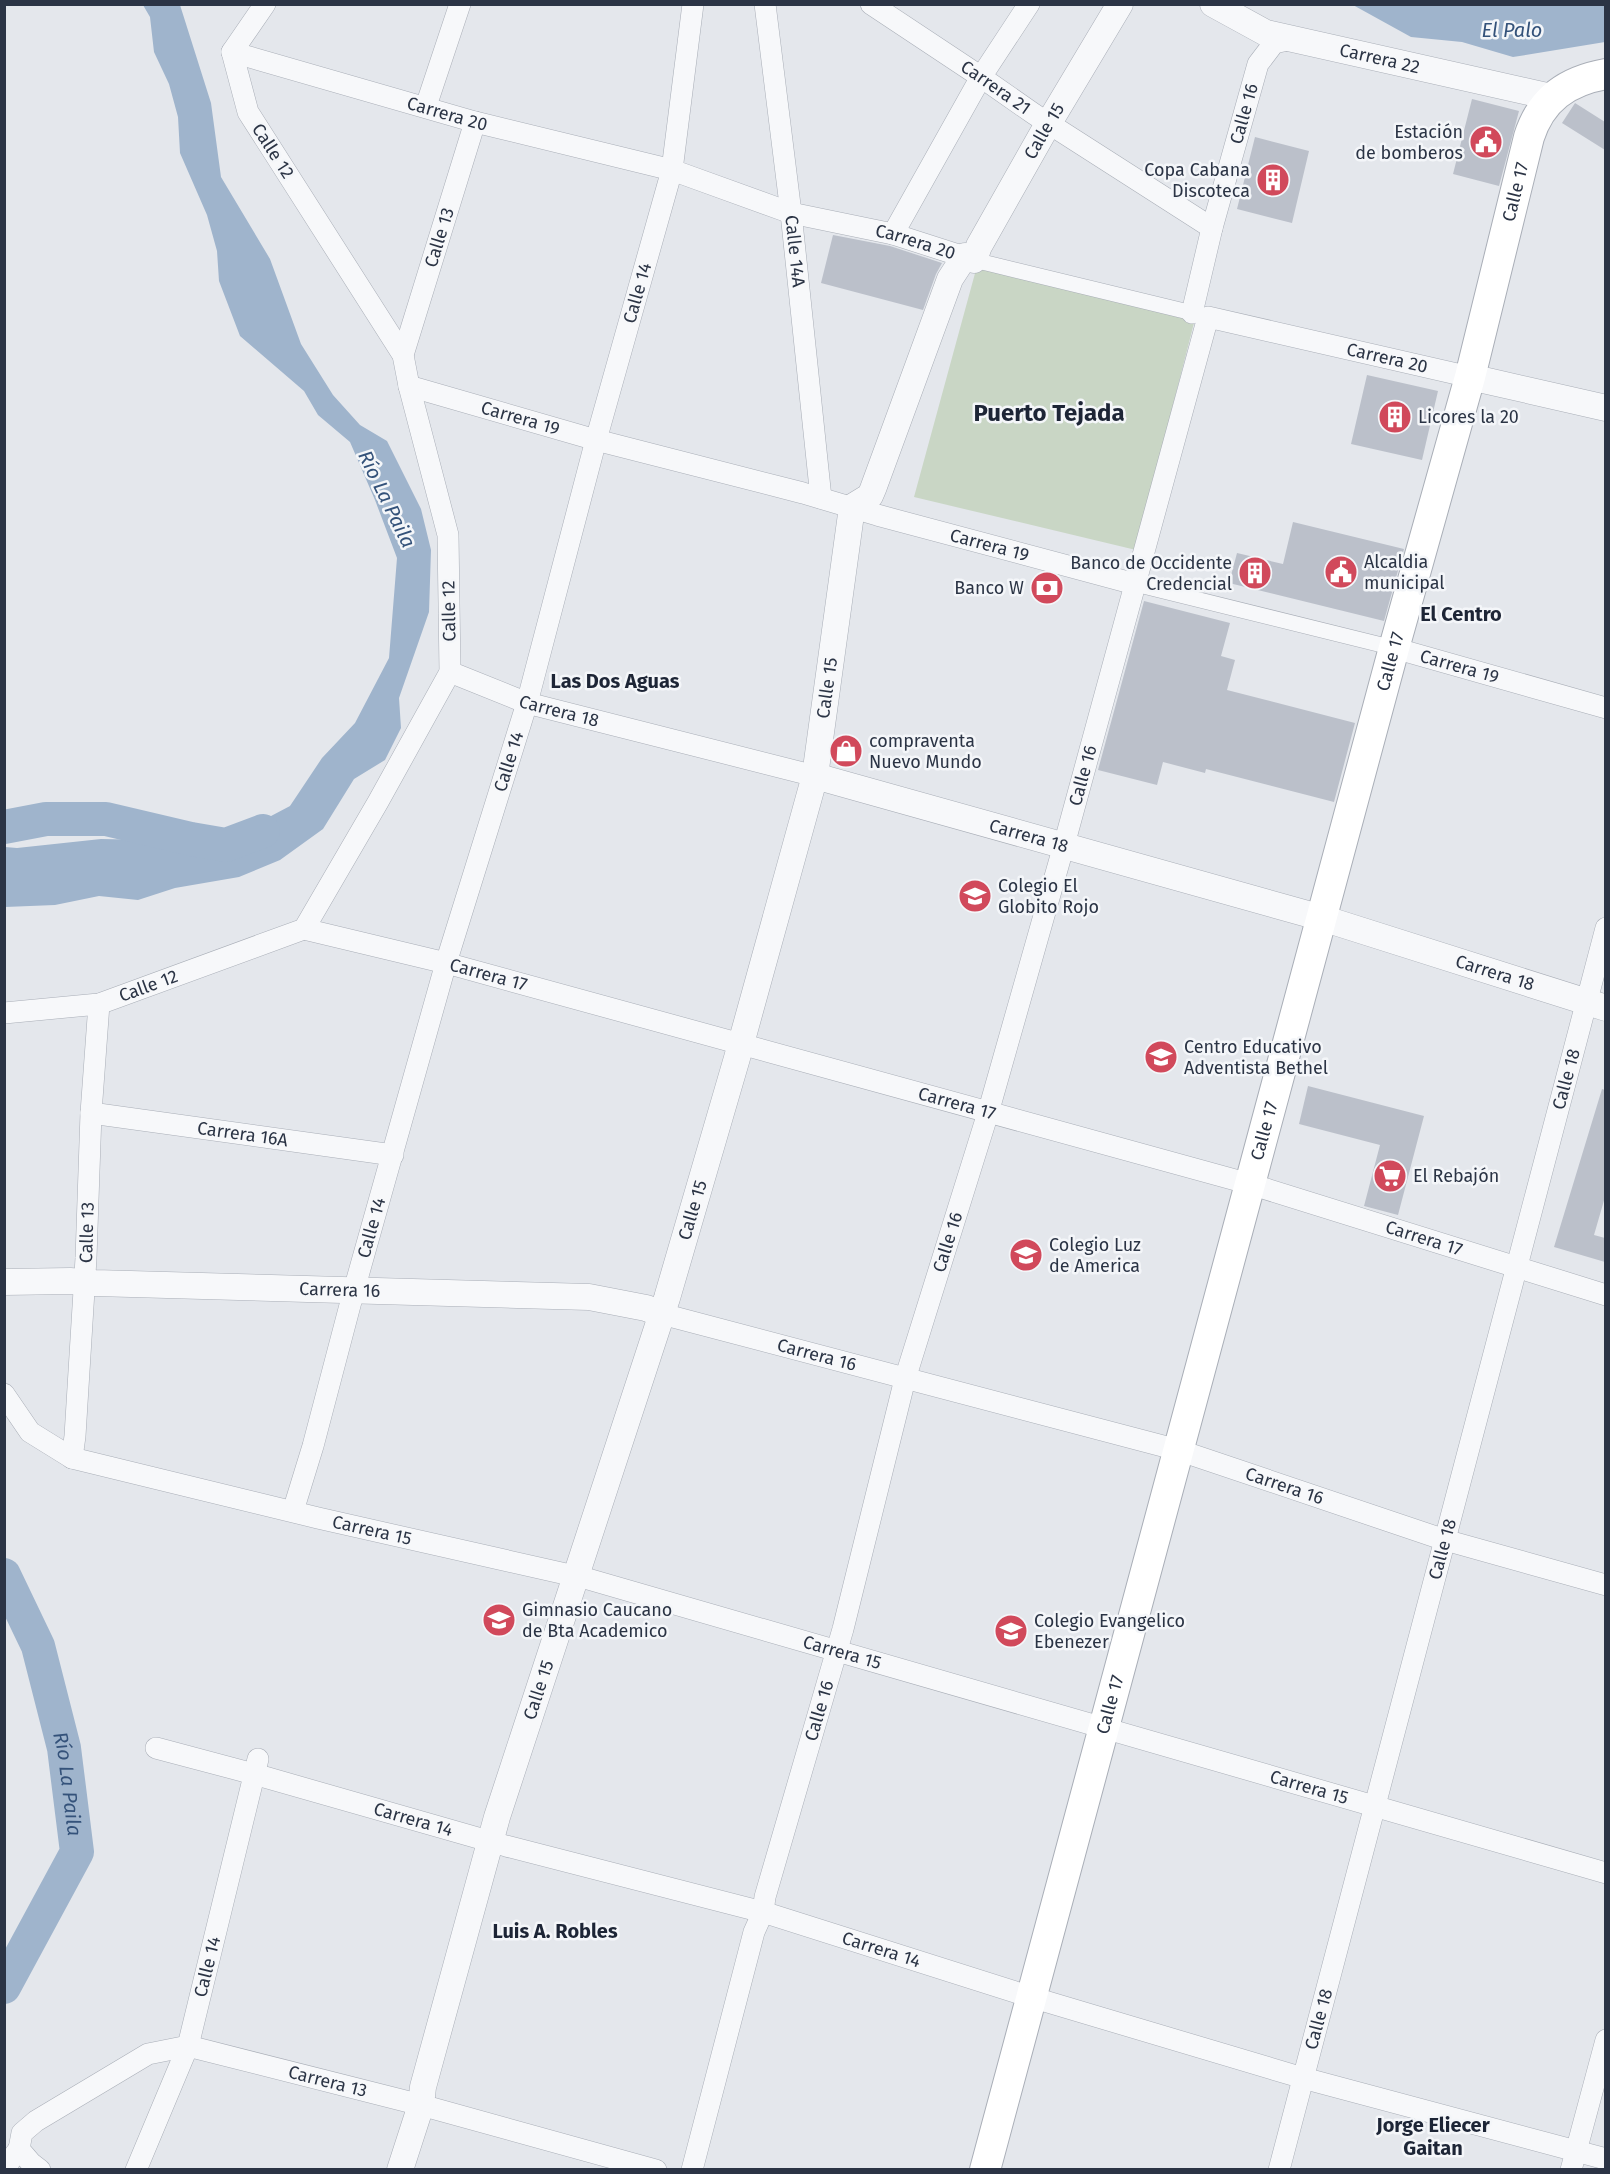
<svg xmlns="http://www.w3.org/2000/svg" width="1610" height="2174" viewBox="0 0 1610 2174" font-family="'Fira Sans',sans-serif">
  <rect width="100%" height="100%" fill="#e4e7ec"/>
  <!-- green -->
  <path fill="#c9d6c5" d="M977,266l218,53 -59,231 -222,-53z"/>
  <!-- water -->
  <path fill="#9fb4cc" d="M143,5h37l31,98 10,74 49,82 31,85 32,51 27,30 27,16 34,68 10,41 -2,62 -30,86 2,30 -16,32 -31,19 -31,50 -43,31 -41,17 -64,11 -37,12 -39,-4 -44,9 -50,2v-60l12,1 84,-9 50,1 32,8 35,-4 72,-38 32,-48 33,-35 34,-65 8,-100 -22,-58 -25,-58 -32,-27 -14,-24 -64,-55 -21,-55 -2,-30 -10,-36 -27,-62 -2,-36 -9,-33 -15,-32 -4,-35z
    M1353,5h252v37l-92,15 -51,-15 -51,-5z"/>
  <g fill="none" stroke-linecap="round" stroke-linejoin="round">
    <!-- river -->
    <g stroke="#9fb4cc" stroke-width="34">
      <path d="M4,827l42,-8h60l85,20 35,6 37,-14"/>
      <path id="s1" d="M4,1575l34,71 26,102 13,104 -73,135"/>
    </g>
  </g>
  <!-- building -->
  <path fill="#bbc0ca" d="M1472,99l47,12 -20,75 -46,-12z
    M1575,103l30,19v28l-43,-27z
    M1255,137l54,14 -17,72 -55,-14z
    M833,235l57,11 52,17 -6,11 -13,36 -102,-27z
    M1367,375l71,16 -16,69 -71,-16z
    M1293,522l111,27 -20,72 -155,-38 8,-30 46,11z
    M1144,601l86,22 -9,33 14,4 -8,30 128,33 -21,79 -128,-33 -1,4 -42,-11 -6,23 -59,-15z
    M1308,1086l116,30 -26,99 -34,-9 16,-61 -81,-21z
    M1602,1089l3,1v107l-11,38 11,3v24l-51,-15z"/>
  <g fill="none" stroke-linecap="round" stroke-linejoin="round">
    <!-- pedestrian casing -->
    <g stroke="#a9aeb7" stroke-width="16">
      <path id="pedestrian" d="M974,260l227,55
        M1135,584l259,64"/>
    </g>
    <!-- minor casing -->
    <g stroke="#a9aeb7" stroke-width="22">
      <g id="minor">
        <path id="s2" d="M765,4l26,209 30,285"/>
        <path id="s3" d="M871,4l110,73 53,37 178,114"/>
        <path id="s4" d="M232,52l243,70 197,48 119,43 102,21 81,26"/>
        <path d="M426,106l34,-102"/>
        <path d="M893,234l88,-157 48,-73"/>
        <path id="s5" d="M1192,313l20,-85 46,-164 16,-21 18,-4"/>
        <path id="s6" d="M403,355l72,-233"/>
        <path id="s7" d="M409,386l187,54 207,53 74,22 258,69"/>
        <path id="s8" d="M1394,648l212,60"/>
        <path id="s9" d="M450,672l77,31 288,73"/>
        <path id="s10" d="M304,929l142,34 804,221 356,111"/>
        <path id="s11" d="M4,1013l95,-9 205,-75 74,-127 72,-130 -2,-137 -39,-149 -6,-31 -155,-243 -16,-60 33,-48"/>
        <path id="s12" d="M91,1113l302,42"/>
        <path id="s13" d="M662,1314l516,136 267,90 161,45"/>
        <path id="s14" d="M4,1394l26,38 42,26 246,60 270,61 1018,294"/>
        <path id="s15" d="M72,1458l3,-22 11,-178 5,-145 8,-109"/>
        <path id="s16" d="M293,1511l20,-65 41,-156 92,-327 81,-260 69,-263 76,-270 21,-166"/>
        <path id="s17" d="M156,1748l98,26 252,72 257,66 268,85 272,81 303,81"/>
        <path d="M7,2170l2,-8 10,-13"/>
        <path id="s18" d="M40,2170l-9,-7 -12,-14 3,-16 14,-12 112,-67 40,-8 233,59 235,65"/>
        <path id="s19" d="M136,2170l52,-124 70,-287"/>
        <path id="s20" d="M692,2170l62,-238 9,-20 2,-15 78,-268 62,-250 83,-266 76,-268 144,-528 262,60"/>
        <path id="s21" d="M1279,2170l327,-1242"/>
        <path d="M1571,2170l35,-130"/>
      </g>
    </g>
    <!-- tertiary casing -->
    <g stroke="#a9aeb7" stroke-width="27">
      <g id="tertiary">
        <path id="s22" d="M1213,4l53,29 285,64"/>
        <path id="s23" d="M974,260l5,-14 65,-115 76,-127"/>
        <path d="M1470,377l136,31"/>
        <path id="s24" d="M815,776l507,142 284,90"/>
        <path id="s25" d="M4,1282l66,-1 25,2 494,14 57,11 16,6"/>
        <path id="s26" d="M400,2170l21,-65 2,-18 74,-270 170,-519 70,-240 74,-268 4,-14 37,-269 18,-11 3,-7 77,-210 15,-23"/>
      </g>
    </g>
    <!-- secondary casing -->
    <g stroke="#a9aeb7" stroke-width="32">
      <g id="secondary">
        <path id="s27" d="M985,2170l409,-1522 76,-271 59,-240c12,-38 38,-56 77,-63"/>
      </g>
    </g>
    <!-- pedestrian -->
    <use href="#pedestrian" stroke="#f7f8fa" stroke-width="15"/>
    <!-- minor -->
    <use href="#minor" stroke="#f7f8fa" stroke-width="21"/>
    <!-- tertiary -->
    <use href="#tertiary" stroke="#f7f8fa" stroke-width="26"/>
    <!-- secondary -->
    <use href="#secondary" stroke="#fff" stroke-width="30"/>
  </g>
  <!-- icons -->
  <defs>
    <g id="civic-disc" transform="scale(1.725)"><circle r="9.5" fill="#d1495b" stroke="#f4f6f9"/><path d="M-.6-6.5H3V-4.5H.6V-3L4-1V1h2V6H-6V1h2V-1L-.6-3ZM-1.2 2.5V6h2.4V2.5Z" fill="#fff"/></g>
    <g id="building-disc" transform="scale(1.725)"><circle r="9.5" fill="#d1495b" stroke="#f4f6f9"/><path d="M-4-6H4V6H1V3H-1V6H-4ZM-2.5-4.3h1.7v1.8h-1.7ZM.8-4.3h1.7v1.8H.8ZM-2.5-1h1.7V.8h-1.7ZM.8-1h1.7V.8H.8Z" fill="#fff"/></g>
    <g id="bank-disc" transform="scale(1.725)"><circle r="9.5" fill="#d1495b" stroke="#f4f6f9"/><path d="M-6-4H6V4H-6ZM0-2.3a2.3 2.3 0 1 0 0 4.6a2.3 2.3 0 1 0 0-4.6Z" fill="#fff"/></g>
    <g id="shop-disc" transform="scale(1.725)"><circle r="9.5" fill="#d1495b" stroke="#f4f6f9"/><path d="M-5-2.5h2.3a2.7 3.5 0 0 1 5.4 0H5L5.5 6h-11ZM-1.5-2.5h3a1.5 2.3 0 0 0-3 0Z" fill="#fff"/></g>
    <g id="school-disc" transform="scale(1.725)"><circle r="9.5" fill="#d1495b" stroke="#f4f6f9"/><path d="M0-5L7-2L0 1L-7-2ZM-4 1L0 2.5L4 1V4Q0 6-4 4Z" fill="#fff"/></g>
    <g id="supermarket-disc" transform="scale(1.725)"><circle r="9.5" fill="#d1495b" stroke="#f4f6f9"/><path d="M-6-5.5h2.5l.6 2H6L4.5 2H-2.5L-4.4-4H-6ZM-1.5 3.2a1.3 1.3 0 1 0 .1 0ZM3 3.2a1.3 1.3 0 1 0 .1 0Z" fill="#fff"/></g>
  </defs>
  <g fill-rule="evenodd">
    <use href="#civic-disc" x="1486" y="142"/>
    <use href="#building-disc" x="1273" y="180"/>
    <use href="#building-disc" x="1395" y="417"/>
    <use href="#civic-disc" x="1341" y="572"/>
    <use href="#building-disc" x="1255" y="573"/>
    <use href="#bank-disc" x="1047" y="588"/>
    <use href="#shop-disc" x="846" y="751"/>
    <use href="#school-disc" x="975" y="896"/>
    <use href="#school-disc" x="1161" y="1057"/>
    <use href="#supermarket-disc" x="1390" y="1176"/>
    <use href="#school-disc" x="1026" y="1255"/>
    <use href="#school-disc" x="499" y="1620"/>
    <use href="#school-disc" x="1011" y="1631"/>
  </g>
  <g text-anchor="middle" stroke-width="5" stroke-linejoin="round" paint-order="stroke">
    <!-- street labels -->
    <g font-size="18" fill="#2b3445" stroke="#f4f6f9">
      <text dy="6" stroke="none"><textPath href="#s22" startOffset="177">Carrera 22</textPath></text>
      <text dy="6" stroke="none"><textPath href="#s3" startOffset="150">Carrera 21</textPath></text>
      <text dy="6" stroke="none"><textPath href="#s4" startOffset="224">Carrera 20</textPath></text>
      <text dy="6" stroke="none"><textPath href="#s5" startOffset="206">Calle 16</textPath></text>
      <text dy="6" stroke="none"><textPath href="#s23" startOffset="147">Calle 15</textPath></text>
      <text transform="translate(273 151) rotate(57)" y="6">Calle 12</text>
      <text dy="6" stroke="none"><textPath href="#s27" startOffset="2048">Calle 17</textPath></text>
      <text dy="6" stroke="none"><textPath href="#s6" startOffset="123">Calle 13</textPath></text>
      <text dy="6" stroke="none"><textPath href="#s4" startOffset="710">Carrera 20</textPath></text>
      <text dy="6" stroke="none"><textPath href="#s2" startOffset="249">Calle 14A</textPath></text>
      <text dy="6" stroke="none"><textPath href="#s16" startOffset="1266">Calle 14</textPath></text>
      <text dy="6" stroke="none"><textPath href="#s20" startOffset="2108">Carrera 20</textPath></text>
      <text dy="6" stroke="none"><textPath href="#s7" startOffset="116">Carrera 19</textPath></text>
      <text dy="6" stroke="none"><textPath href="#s7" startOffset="602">Carrera 19</textPath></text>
      <text transform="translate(449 611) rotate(-91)" y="6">Calle 12</text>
      <text dy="6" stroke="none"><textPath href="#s27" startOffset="1562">Calle 17</textPath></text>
      <text dy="6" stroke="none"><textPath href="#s8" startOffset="68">Carrera 19</textPath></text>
      <text dy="6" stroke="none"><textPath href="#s26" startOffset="1544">Calle 15</textPath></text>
      <text dy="6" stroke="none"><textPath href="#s9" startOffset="116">Carrera 18</textPath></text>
      <text dy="6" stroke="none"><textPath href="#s16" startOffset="780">Calle 14</textPath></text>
      <text dy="6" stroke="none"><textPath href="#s20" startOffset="1449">Calle 16</textPath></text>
      <text dy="6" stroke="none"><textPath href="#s24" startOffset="222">Carrera 18</textPath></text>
      <text dy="6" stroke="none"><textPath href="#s24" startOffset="708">Carrera 18</textPath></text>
      <text dy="6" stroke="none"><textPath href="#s10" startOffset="190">Carrera 17</textPath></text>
      <text dy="6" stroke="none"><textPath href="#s11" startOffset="148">Calle 12</textPath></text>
      <text dy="6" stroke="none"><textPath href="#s21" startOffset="1128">Calle 18</textPath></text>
      <text dy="6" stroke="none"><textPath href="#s10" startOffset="676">Carrera 17</textPath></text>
      <text dy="6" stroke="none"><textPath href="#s27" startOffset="1076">Calle 17</textPath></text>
      <text dy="6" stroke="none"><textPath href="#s12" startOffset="153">Carrera 16A</textPath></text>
      <text dy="6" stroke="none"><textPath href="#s26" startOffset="1004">Calle 15</textPath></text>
      <text dy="6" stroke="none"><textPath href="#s16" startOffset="294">Calle 14</textPath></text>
      <text dy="6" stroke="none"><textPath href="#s15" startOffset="226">Calle 13</textPath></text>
      <text dy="6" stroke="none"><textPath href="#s10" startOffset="1162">Carrera 17</textPath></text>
      <text dy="6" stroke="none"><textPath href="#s20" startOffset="963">Calle 16</textPath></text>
      <text dy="6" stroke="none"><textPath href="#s25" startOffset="336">Carrera 16</textPath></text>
      <text dy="6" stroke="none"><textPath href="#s13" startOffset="160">Carrera 16</textPath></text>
      <text dy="6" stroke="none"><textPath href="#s13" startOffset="646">Carrera 16</textPath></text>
      <text dy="6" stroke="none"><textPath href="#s14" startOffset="404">Carrera 15</textPath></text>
      <text dy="6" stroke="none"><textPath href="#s21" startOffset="642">Calle 18</textPath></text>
      <text dy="6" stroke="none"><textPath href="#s14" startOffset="890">Carrera 15</textPath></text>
      <text dy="6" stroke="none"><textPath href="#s26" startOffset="500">Calle 15</textPath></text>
      <text dy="6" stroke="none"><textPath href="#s27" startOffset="482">Calle 17</textPath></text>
      <text dy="6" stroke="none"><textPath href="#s20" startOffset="477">Calle 16</textPath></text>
      <text dy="6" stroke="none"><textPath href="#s14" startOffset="1376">Carrera 15</textPath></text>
      <text dy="6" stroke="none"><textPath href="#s17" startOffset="267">Carrera 14</textPath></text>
      <text dy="6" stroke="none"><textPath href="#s17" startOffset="753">Carrera 14</textPath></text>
      <text dy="6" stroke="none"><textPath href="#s19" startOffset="216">Calle 14</textPath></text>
      <text dy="6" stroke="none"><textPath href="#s21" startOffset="156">Calle 18</textPath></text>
      <text dy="6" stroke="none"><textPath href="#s18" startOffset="380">Carrera 13</textPath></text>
    </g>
    <!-- poi labels -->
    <g font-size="18" fill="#2b3445" stroke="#f4f6f9" text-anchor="start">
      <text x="1463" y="138" text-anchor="end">Estación<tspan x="1463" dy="21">de bomberos</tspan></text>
      <text x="1250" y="176" text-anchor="end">Copa Cabana<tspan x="1250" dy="21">Discoteca</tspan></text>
      <text x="1418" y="423">Licores la 20</text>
      <text x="1364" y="568">Alcaldia<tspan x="1364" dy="21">municipal</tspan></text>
      <text x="1232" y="569" text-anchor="end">Banco de Occidente<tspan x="1232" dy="21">Credencial</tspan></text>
      <text x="1024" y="594" text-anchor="end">Banco W</text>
      <text x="869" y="747">compraventa<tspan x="869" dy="21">Nuevo Mundo</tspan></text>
      <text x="998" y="892">Colegio El<tspan x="998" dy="21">Globito Rojo</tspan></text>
      <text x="1184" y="1053">Centro Educativo<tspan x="1184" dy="21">Adventista Bethel</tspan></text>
      <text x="1413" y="1182">El Rebajón</text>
      <text x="1049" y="1251">Colegio Luz<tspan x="1049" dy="21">de America</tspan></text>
      <text x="522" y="1616">Gimnasio Caucano<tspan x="522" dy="21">de Bta Academico</tspan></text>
      <text x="1034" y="1627">Colegio Evangelico<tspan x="1034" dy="21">Ebenezer</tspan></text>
    </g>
    <!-- water labels -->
    <g font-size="20" font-style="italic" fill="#34527a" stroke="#f4f6f9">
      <text x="1512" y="37">El Palo</text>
      <text transform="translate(387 499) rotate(64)" y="7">Río La Paila</text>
      <text dy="7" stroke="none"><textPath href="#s1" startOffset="220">Río La Paila</textPath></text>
    </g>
    <!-- neighbourhood labels -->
    <g font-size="20" font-weight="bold" fill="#1d2536" stroke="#f4f6f9">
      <text x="1461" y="621">El Centro</text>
      <text x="615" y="688">Las Dos Aguas</text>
      <text x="555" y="1938">Luis A. Robles</text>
      <text x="1433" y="2132">Jorge Eliecer<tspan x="1433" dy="23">Gaitan</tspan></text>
    </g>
    <!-- district labels -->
    <g font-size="24" font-weight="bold" fill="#1d2536" stroke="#f4f6f9">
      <text x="1049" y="421">Puerto Tejada</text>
    </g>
  </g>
  <!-- border -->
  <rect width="1610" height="2174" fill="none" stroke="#2b3445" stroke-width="12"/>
</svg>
